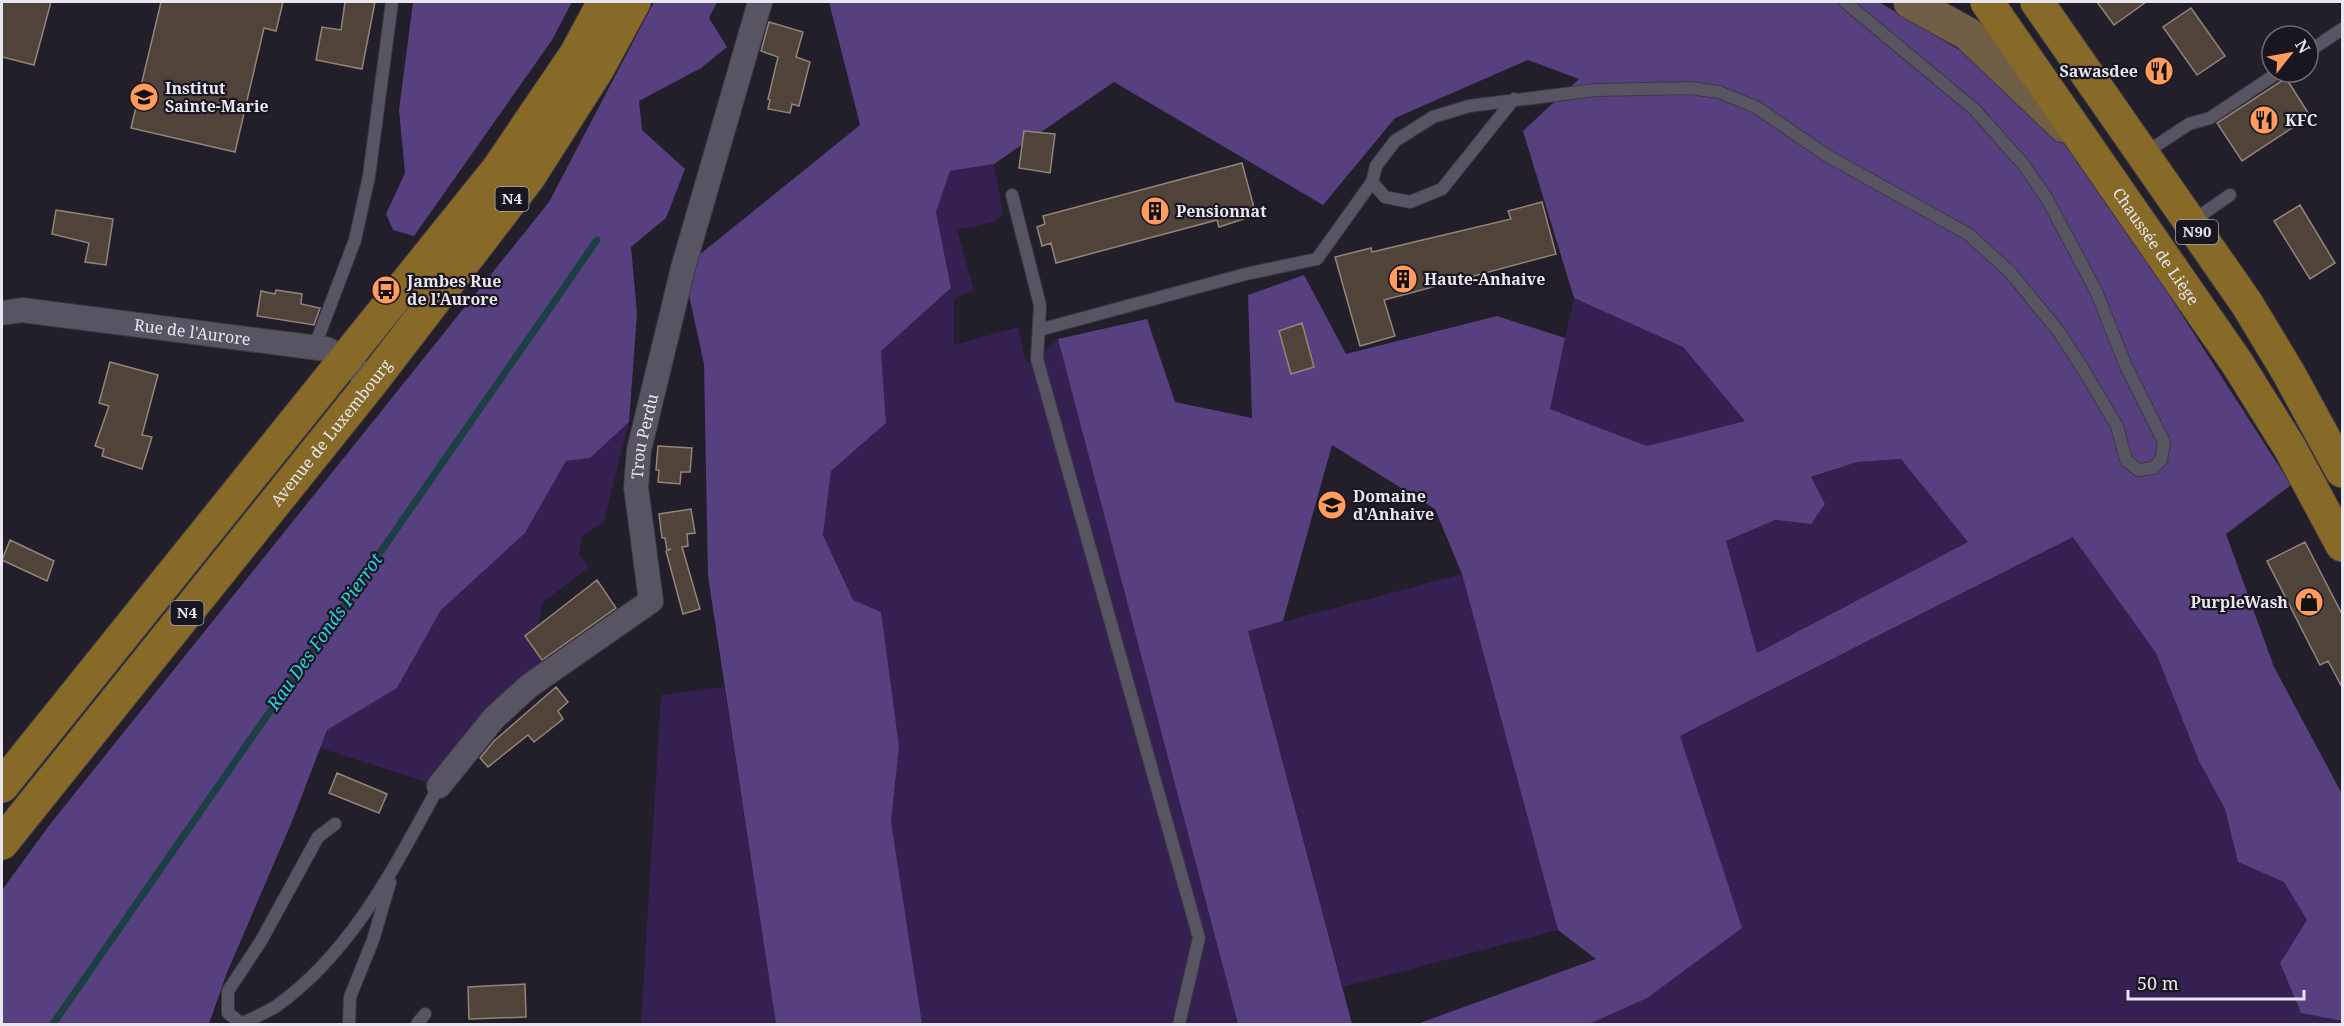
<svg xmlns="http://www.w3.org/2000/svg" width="2344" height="1026" viewBox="0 0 2344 1026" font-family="'Noto Serif',serif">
  <rect width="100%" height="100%" fill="#221e2a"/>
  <!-- green -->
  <path fill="#342151" d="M994,164l9,50 -9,8 -37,8 17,60 -20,8v47l64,-18 8,36 11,-4 21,-20 180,685h-316l-31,-203 8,-74 -46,-147 -30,-65 8,-64 55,-48 -5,-72 70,-63 -15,-76 14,-41z
    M1574,298l109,49 62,74 -98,25 -98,-37z
    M629,422l-25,100 -22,14 -3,18 10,13 -47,36 -7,47 15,22 -111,114 -119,-38 7,-18 70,-42 44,-78 84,-77 41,-72 24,-3z
    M1902,459l66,83 -211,111 -31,-112 49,-21 36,4v-46l46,-16z
    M2074,537l82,116 43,108 26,48 13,53 46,20 23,38 -27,43 21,50 41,8v3h-791l171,-90 -77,-180z
    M1462,574l96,356 -215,57 -95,-356z
    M724,687l52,337h-135l20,-329z"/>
  <!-- forest -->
  <path fill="#57407f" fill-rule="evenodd" d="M413,2h159l-20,38 -138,196 -21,-6 -7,-16 19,-41 -6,-63z
    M654,2h63l-8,16 18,29 -26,21 -62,33 3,29 43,39 -19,49 -35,29 6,67 -8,108 -39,36 -24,3 -41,72 -84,77 -44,78 -70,42 -34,89 -67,156 -17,49h-207v-134l49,-67 498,-621z
    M829,2h1050l102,61 104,101 206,321 -65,49 48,133 68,127v227l-41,-8 -21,-50 27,-43 -23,-38 -46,-20 -13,-53 -26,-48 -43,-108 -83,-116 -393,199 62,192 -95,70 -58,26h-172l179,-65 -38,-29 -96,-356 -27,-65 -103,-64 -49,176 -35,10 104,393h-114l-180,-685 89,-20 28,83 77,16 -4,-123 56,-20 42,79 151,-38 68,22 -15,71 97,37 98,-25 -62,-74 -109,-49 -51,-167 56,-52 -51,-19 -133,58 -72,87 -209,-123 -120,82 -44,7 -14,41 15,76 -70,63 5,72 -55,48 -8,64 30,65 28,12 18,135 -8,74 31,203h-146l-68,-448 -4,-212 -21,-96 177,-143zM1901,459l67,83 -211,111 -31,-112 49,-21 36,4 14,-20 -14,-27 46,-15z"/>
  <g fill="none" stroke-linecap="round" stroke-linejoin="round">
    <!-- stream -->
    <path stroke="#1c3f43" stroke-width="7" d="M53,1024l544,-784"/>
  </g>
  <!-- building -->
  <path fill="#50443a" stroke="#928479" stroke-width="1.5" d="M2,2h49l-17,63 -32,-8z
    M161,2h122l-7,29 -12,-3 -29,124 -104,-24z
    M345,2h30l-13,67 -46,-9 6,-33 19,3z
    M2097,2h49l-32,23z
    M2191,8l34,48 -28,19 -34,-48z
    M769,22l34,10 -7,25 14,5 -11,44 -7,-2 -2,9 -22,-4 2,-9 -2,-1 10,-42 -17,-6z
    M2286,78l24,38 -68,45 -25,-38z
    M1024,131l31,3 -5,39 -31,-5z
    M1242,163l14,52 -37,12 -2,-7 -161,43 -5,-20 -9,3 -5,-19 8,-3 -2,-8z
    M1542,202l14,52 -172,46 11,36 -35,10 -25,-89 36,-9 1,4 139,-33 -3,-8z
    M2300,205l35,58 -25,16 -36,-58z
    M56,210l57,9 -7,46 -21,-3 4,-19 -37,-9z
    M276,290l26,4 -1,10 19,4 -6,17 -57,-9 4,-25 14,3z
    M1302,323l12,44 -23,7 -12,-43z
    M110,362l48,13 -16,60 10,2 -10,32 -40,-13 2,-7 -9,-3 14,-40 -10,-3z
    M658,446l34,2 -2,24h-9l-1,12 -22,-2 1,-12h-3z
    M691,509l4,24 -8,1 1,12 -6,1 18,62 -17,5 -17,-63 5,-2 -4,1 -2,-12h-3l-3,-24z
    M10,540l44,21 -7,20 -45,-21z
    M2305,542l38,74v73l-15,-28 -8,4 -53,-104z
    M597,580l19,28 -74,52 -17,-24z
    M556,687l12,15 -10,9 5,8 -29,23 -6,-7 -40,32 -8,-9 14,-17z
    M337,773l50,21 -8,19 -50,-20z
    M525,984l1,33 -57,2 -1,-32z"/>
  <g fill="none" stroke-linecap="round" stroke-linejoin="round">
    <!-- lane casing -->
    <g stroke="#3c3943" stroke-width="14">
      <path id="lane" d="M2308,52l34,-23
        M1514,99l-72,90 -32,13 -25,-5 -13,-15 4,-16 19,-25 38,-24 36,-11 127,-16 94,-2 29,4 37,15 70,48 142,79 42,38 49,60 24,37 34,57 9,34 12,10 15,-2 8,-8 3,-18 -39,-78 -29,-73 -50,-94 -23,-33 -49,-55 -129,-107
        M2145,153l44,-29 21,-6 69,-46
        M1012,195l28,110 -3,54 162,579 -20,86
        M2191,222l39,-27
        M1039,330l207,-56 71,-15 55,-77
        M314,348l41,-108 14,-64 23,-174
        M335,824l-17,13 -57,104 -33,50v22l14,11c11,-6 23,-11 33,-17 77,-54 120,-141 164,-221
        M349,1024l1,-27 23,-57 17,-58
        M417,1024l8,-10"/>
    </g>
    <!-- street casing -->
    <g stroke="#3c3943" stroke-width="26">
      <g id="street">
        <path id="s1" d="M2,313l20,-3 304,39 20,10 25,24"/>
        <path id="s2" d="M439,786l55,-68 35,-32 122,-85 -15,-114 3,-37 44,-182 77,-266"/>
      </g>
    </g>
    <!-- secondary casing -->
    <g stroke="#3c3943" stroke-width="35">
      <path id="secondary" d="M1910,2l58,32 96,92"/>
    </g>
    <!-- primary casing -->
    <g stroke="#3c3943" stroke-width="35">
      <g id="primary">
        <path id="s3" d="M1987,2l250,361 53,85 52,97"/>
        <path d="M2037,2l210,302 41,68 54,99"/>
        <path d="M2,786l496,-617 78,-115 28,-52"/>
        <path id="s4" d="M2,843l369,-460 158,-206 68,-107 37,-68"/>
      </g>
    </g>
    <!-- lane -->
    <use href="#lane" stroke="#585462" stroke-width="12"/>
    <!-- street -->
    <use href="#street" stroke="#585462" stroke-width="24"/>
    <!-- secondary -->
    <use href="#secondary" stroke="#705e45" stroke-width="33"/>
    <!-- primary -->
    <use href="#primary" stroke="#876928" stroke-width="33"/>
  </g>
  <!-- icons -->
  <defs>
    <g id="restaurant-disc" transform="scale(1.5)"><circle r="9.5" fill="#ff9b5b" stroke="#191521"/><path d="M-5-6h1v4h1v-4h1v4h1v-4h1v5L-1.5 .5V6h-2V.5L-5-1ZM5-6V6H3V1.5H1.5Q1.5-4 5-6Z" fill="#111"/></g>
    <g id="school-disc" transform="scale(1.5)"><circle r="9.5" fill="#ff9b5b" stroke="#191521"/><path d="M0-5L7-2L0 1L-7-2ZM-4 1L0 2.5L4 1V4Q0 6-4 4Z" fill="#111"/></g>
    <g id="building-disc" transform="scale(1.5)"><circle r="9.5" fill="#ff9b5b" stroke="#191521"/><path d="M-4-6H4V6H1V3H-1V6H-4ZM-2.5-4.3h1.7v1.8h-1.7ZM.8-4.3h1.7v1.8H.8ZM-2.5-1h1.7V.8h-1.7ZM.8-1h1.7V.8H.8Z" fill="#111"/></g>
    <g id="bus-disc" transform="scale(1.5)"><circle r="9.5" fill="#ff9b5b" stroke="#191521"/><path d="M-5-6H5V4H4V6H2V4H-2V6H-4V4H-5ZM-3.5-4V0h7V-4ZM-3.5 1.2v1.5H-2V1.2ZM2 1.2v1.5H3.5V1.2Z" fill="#111"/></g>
    <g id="shop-disc" transform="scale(1.5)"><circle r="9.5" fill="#ff9b5b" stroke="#191521"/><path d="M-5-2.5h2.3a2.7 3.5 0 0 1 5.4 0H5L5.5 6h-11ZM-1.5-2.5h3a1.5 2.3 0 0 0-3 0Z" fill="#111"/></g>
  </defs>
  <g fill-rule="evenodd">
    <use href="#restaurant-disc" x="2159" y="71"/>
    <use href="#school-disc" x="144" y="97"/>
    <use href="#restaurant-disc" x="2264" y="120"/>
    <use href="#building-disc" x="1155" y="211"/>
    <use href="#building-disc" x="1403" y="279"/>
    <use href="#bus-disc" x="386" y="290"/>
    <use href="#school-disc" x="1332" y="505"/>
    <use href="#shop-disc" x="2309" y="602"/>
  </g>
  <g text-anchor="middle" stroke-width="4.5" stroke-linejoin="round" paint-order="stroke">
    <!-- shield labels -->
    <g fill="#191521" stroke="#aaa7b0" stroke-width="1.5">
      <rect x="495.5" y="187" width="33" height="24" rx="4.5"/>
      <rect x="2176" y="220" width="42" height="24" rx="4.5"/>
      <rect x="170.5" y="601" width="33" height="24" rx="4.5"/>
    </g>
    <g font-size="15" font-weight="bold" fill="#e8e6ee">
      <text x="512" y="204">N4</text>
      <text x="2197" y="237">N90</text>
      <text x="187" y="618">N4</text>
    </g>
    <!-- poi labels -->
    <g font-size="16" font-weight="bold" fill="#e8e6ee" stroke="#191521" text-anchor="start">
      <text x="2138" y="77" text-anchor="end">Sawasdee</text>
      <text x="165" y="94">Institut<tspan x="165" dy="18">Sainte-Marie</tspan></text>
      <text x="2285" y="126">KFC</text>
      <text x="1176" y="217">Pensionnat</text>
      <text x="1424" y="285">Haute-Anhaive</text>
      <text x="407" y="287">Jambes Rue<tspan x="407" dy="18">de l'Aurore</tspan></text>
      <text x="1353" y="502">Domaine<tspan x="1353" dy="18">d'Anhaive</tspan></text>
      <text x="2288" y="608" text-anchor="end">PurpleWash</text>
    </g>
    <!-- street labels -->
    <g font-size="16" fill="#e8e6ee" stroke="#191521">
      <text dy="6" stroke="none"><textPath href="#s3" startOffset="297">Chaussée de Liège</textPath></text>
      <text dy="6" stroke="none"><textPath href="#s1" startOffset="192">Rue de l'Aurore</textPath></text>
      <text dy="6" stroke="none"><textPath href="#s4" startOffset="526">Avenue de Luxembourg</textPath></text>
      <text dy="6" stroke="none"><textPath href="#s2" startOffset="450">Trou Perdu</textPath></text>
    </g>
    <!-- water labels -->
    <g font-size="18" font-style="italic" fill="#23d7e8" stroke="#191521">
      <text transform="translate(325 632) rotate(-55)" y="6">Rau Des Fonds Pierrot</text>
    </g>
  </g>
  <!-- border -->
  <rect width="2344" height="1026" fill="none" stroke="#e8e6ee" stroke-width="6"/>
  <!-- north arrow -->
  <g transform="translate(2290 54) rotate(59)"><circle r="28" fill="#191521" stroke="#6c6973" stroke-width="1.5"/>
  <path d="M0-4.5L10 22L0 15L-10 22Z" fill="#ff9b5b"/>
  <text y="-9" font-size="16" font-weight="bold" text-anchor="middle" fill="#e8e6ee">N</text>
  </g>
  <!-- scale -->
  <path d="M2128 990v9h176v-9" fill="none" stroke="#e8e6ee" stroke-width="3"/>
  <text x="2137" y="990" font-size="18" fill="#e8e6ee" stroke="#191521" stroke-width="4.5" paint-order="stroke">50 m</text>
</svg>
